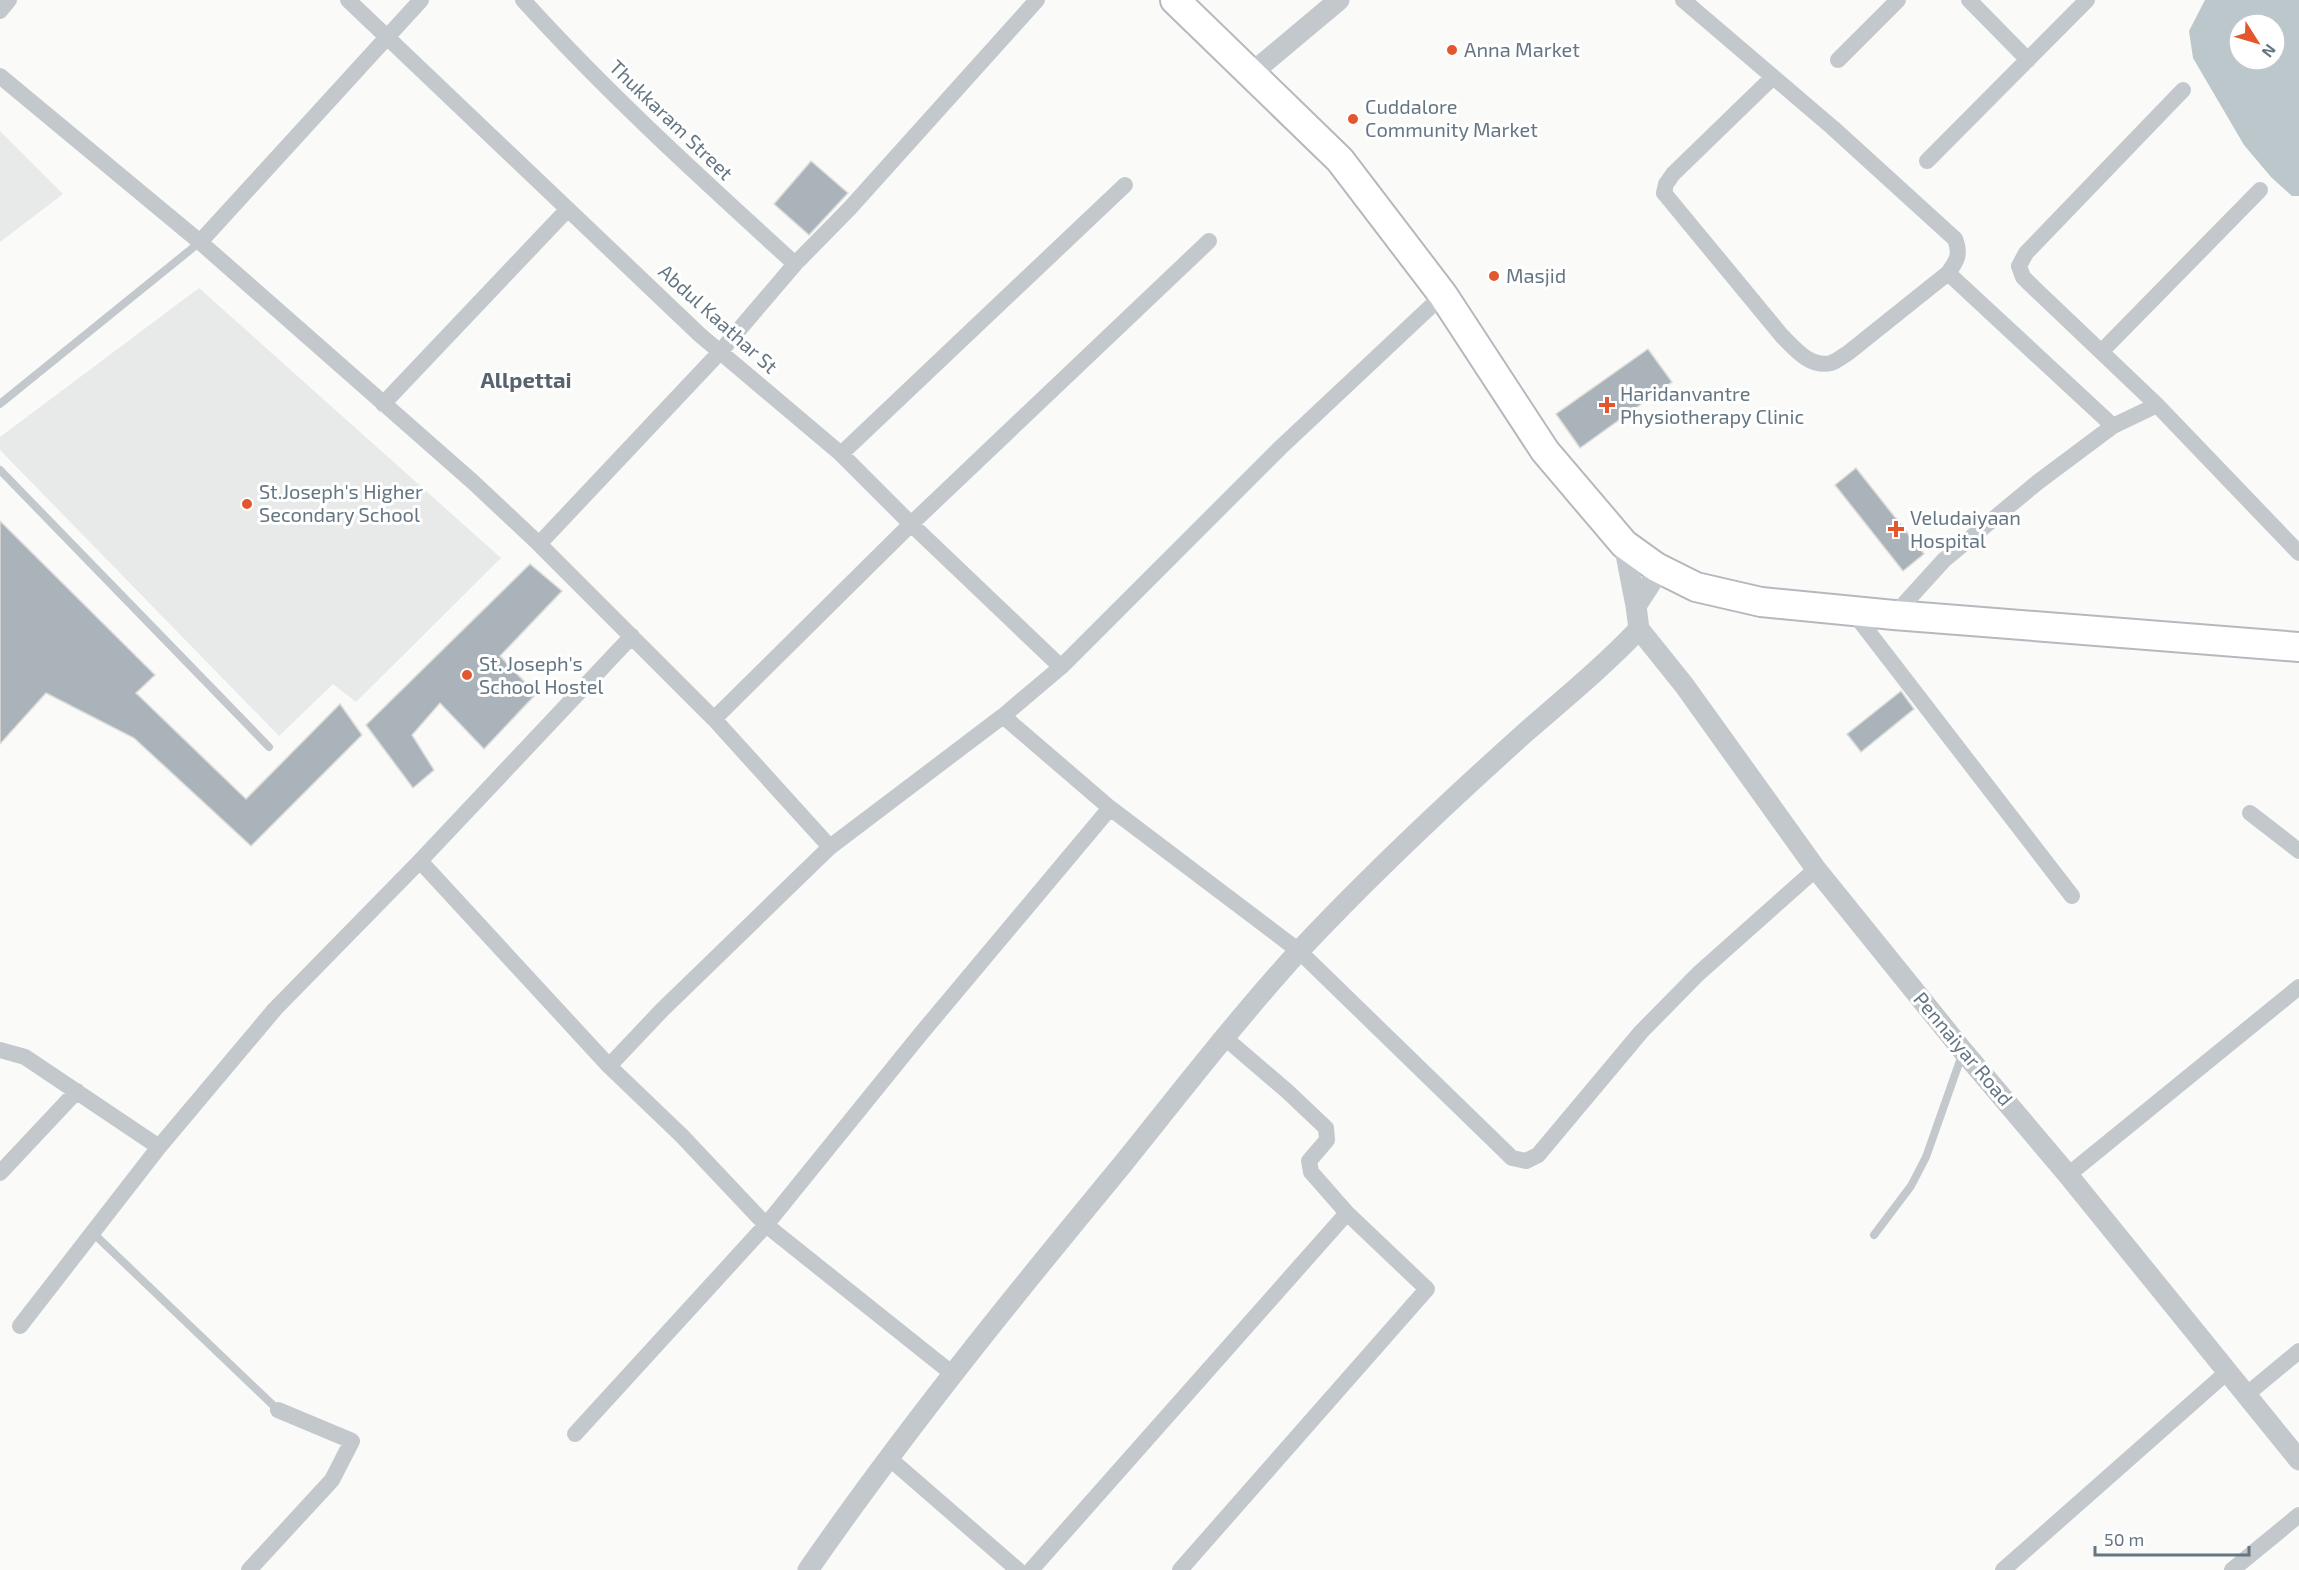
<svg xmlns="http://www.w3.org/2000/svg" width="2299" height="1570" viewBox="0 0 2299 1570" font-family="'Exo 2',sans-serif">
  <rect width="100%" height="100%" fill="#fafaf8"/>
  <!-- built -->
  <path fill="#e8e9e9" d="M0,131l63,63 -63,48z
    M199,288l302,270 -145,144 -23,-18 -54,52 -279,-286v-13z"/>
  <!-- water -->
  <path fill="#bbc7cb" fill-rule="evenodd" d="M2205,0h94v196h-7l-21,-19 -27,-32 -51,-87 -4,-27zM2239,24h36v36h-36z"/>
  <!-- building -->
  <path fill="#aab3b9" stroke="#dcdcda" stroke-width="1.5" d="M811,161l37,32 -39,42 -35,-31z
    M1648,349l24,33 -92,66 -24,-34z
    M1856,468l68,86 -21,17 -68,-86z
    M0,521l155,154 -19,18 110,106 94,-95 22,31 -111,111 -117,-108 -88,-45 -46,51z
    M530,564l32,27 -62,65 36,38 -52,55 -44,-46 -28,32 22,35 -21,18 -47,-63z
    M1901,691l13,18 -53,43 -14,-18z"/>
  <g fill="none" stroke-linecap="round" stroke-linejoin="round">
    <!-- trunk casing -->
    <g stroke="#b4b9bd" stroke-width="32">
      <path id="trunk" d="M1175,0l165,160 103,135 102,156 79,93 32,23 40,20 65,15 133,13 405,32"/>
    </g>
    <!-- service -->
    <path stroke="#c3c8cc" stroke-width="8" d="M0,404l200,-162
      M0,470l269,277
      M93,1233l185,177
      M1874,1235l37,-49 15,-29 37,-105"/>
    <!-- minor -->
    <path stroke="#c3c8cc" stroke-width="16" d="M348,0l352,335 141,119 70,70 150,143
      M523,0c85,94 179,179 272,264
      M1683,0l150,128 122,111c6,15 2,22 -7,34l165,153
      M1969,0l59,60
      M0,11l9,-11
      M1838,60l60,-60
      M0,76l200,166 273,240 66,62 181,-192 75,-88 55,-56 187,-208
      M1773,77l-100,97 -7,10 -2,9 118,143c13,13 28,32 49,27 6,-2 12,-7 17,-10l100,-80
      M1927,161l160,-161
      M200,242l221,-242
      M2102,351l158,-161
      M383,404l185,-195
      M2157,405l-125,-119 -9,-9 -4,-11 7,-13 157,-163
      M841,454l284,-269
      M539,544l175,175 116,128
      M1853,612l219,284
      M1894,615l50,-55 94,-78 75,-56 44,-21 142,148
      M1003,716l107,92 189,143 213,207 14,3 12,-6 103,-123 57,-58 118,-105
      M714,719l197,-195 298,-283
      M2250,813l49,38
      M420,861l189,205 73,70 84,89 188,150
      M0,1050l25,7 134,90 116,-138 145,-148 212,-225
      M609,1066l53,-56 168,-163 173,-131 58,-49 219,-219 163,-153
      M0,1173l77,-82
      M2068,1175l231,-188
      M20,1326l139,-179
      M2246,1395l53,-44
      M575,1434l191,-209 153,-189 191,-228
      M889,1458l129,112
      M249,1570l83,-90 20,-39 -74,-31
      M1031,1570l316,-357
      M1180,1570l247,-281 -80,-76 -36,-41 -2,-11 18,-21 -1,-12 -39,-37 -62,-53
      M2003,1570l223,-197
      M2232,1570l67,-55"/>
    <!-- tertiary -->
    <path stroke="#c3c8cc" stroke-width="21" d="M1252,73l87,-73
      M1624,544l12,62
      M1639,629l45,56 132,184 147,182 105,124 231,285
      M1639,629l-3,-23 20,-31 7,-5
      M808,1570c97,-140 205,-273 314,-405 58,-72 115,-146 177,-214 72,-77 150,-150 228,-220 38,-33 77,-65 112,-102"/>
    <!-- trunk -->
    <use href="#trunk" stroke="#fff" stroke-width="28"/>
  </g>
  <!-- markers -->
  <g fill="#e4572e" stroke="#fff" stroke-width="2">
    <circle cx="1452" cy="50" r="6"/>
    <circle cx="1353" cy="119" r="6"/>
    <circle cx="1494" cy="276" r="6"/>
    <path d="M1604 396h6v6h6v6h-6v6h-6v-6h-6v-6h6z"/>
    <circle cx="247" cy="504" r="6"/>
    <path d="M1893 520h6v6h6v6h-6v6h-6v-6h-6v-6h6z"/>
    <circle cx="467" cy="675" r="6"/>
  </g>
  <g text-anchor="middle" stroke-width="6" stroke-linejoin="round" paint-order="stroke">
    <!-- poi labels -->
    <g font-size="20" fill="#657683" stroke="#fff" text-anchor="start">
      <text x="1464" y="57">Anna Market</text>
      <text x="1365" y="114">Cuddalore<tspan x="1365" dy="23">Community Market</tspan></text>
      <text x="1506" y="283">Masjid</text>
      <text x="1620" y="401">Haridanvantre<tspan x="1620" dy="23">Physiotherapy Clinic</tspan></text>
      <text x="259" y="499">St.Joseph's Higher<tspan x="259" dy="23">Secondary School</tspan></text>
      <text x="1910" y="525">Veludaiyaan<tspan x="1910" dy="23">Hospital</tspan></text>
      <text x="479" y="671">St. Joseph's<tspan x="479" dy="23">School Hostel</tspan></text>
    </g>
    <!-- street labels -->
    <g font-size="20" fill="#657683" stroke="#fff">
      <text transform="translate(671 120) rotate(44)" y="7">Thukkaram Street</text>
      <text transform="translate(718 319) rotate(42)" y="7">Abdul Kaathar St</text>
      <text transform="translate(1963 1049) rotate(50)" y="7">Pennaiyar Road</text>
    </g>
    <!-- quarter labels -->
    <g font-size="22" font-weight="bold" fill="#57646e" stroke="#fff">
      <text x="526" y="388">Allpettai</text>
    </g>
  </g>
  <!-- north arrow -->
  <g transform="translate(2257 42) rotate(127)"><circle r="28" fill="#ffffff" stroke="#c1c8cd" stroke-width="1.5"/>
  <path d="M0-4.5L10 22L0 15L-10 22Z" fill="#e4572e"/>
  <text y="-9" font-size="16" font-weight="bold" text-anchor="middle" fill="#657683">N</text>
  </g>
  <!-- scale -->
  <path d="M2095 1546v9h154v-9" fill="none" stroke="#657683" stroke-width="3"/>
  <text x="2104" y="1546" font-size="18" fill="#657683" stroke="#ffffff" stroke-width="4.5" paint-order="stroke">50 m</text>
</svg>
